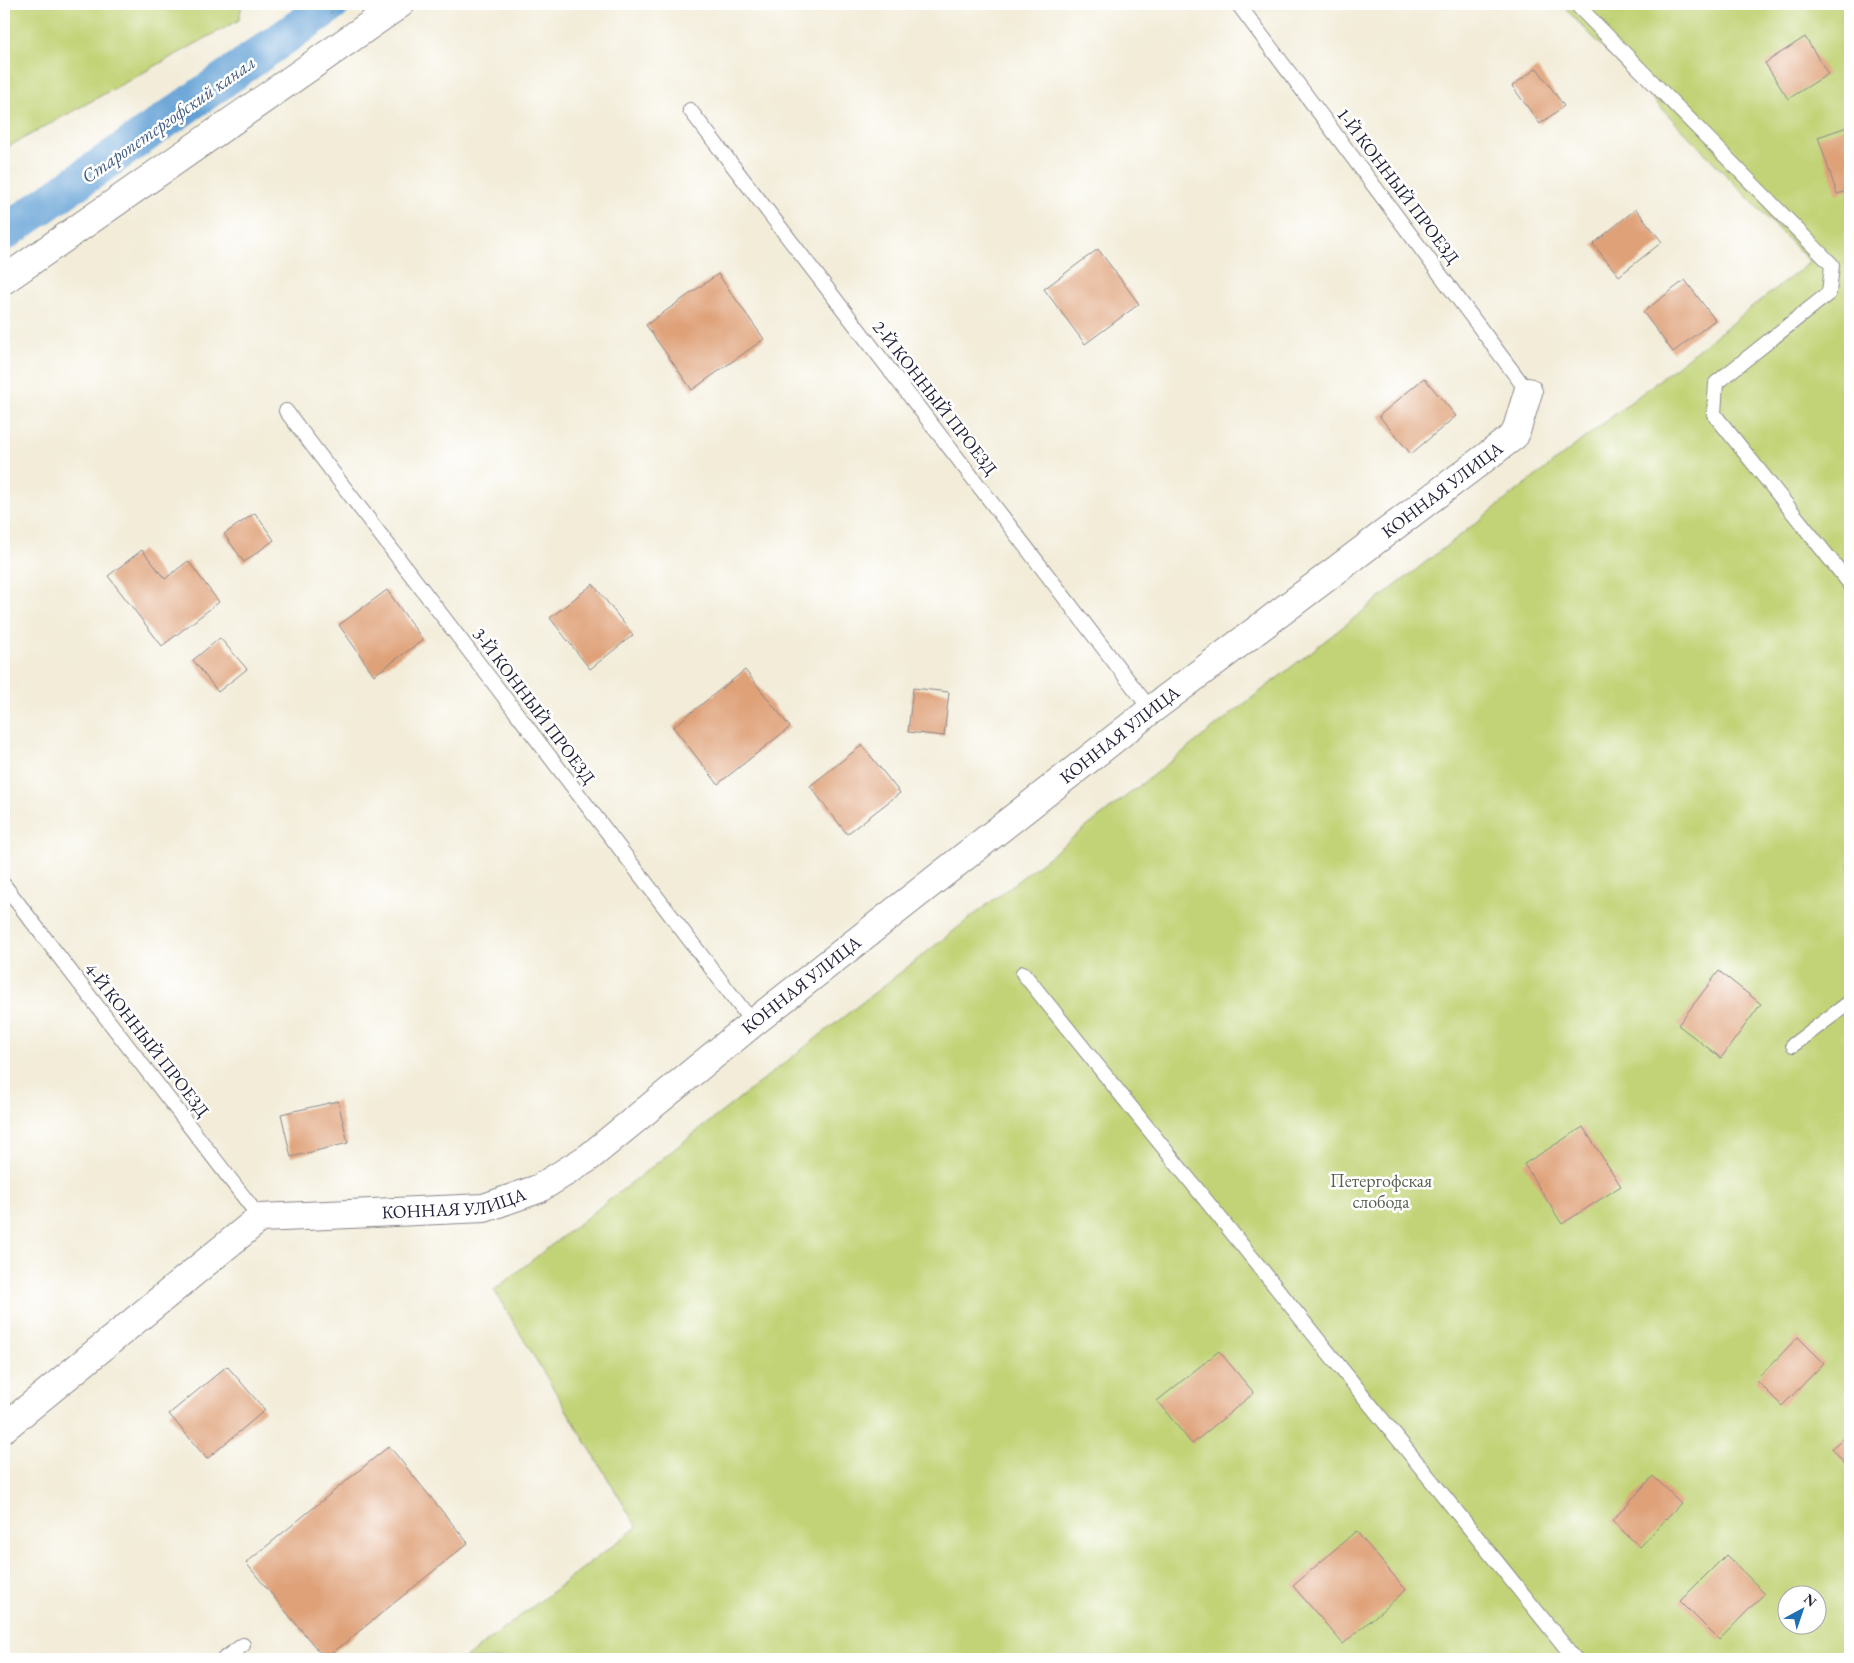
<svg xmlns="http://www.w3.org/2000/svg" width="1854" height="1663" viewBox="0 0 1854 1663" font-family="'EB Garamond',serif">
  <rect width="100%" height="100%" fill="#fff"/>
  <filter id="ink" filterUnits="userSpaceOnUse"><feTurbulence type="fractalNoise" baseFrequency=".02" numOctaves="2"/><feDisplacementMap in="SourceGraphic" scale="10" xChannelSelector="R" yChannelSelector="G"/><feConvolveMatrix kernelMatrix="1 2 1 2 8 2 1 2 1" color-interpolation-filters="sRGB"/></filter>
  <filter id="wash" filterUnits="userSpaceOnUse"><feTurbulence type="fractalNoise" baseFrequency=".0096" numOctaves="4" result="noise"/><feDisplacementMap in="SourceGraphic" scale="20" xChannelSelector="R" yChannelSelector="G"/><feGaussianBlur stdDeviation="1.12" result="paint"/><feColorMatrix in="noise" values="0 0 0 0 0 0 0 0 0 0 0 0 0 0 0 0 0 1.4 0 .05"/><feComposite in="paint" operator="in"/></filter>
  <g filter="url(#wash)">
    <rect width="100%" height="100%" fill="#f2ecd8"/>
    <!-- green -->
    <path fill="#c1d376" stroke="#727a58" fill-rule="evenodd" d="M4,4h238l-3,16 -235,129z
      M1561,4h289v1655h-1386l173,-132 -143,-237 1316,-1028zM1786,1596h30v30h-30z"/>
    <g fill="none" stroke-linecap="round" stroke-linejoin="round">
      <!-- canal -->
      <path stroke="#63a1d5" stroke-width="36" d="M4,233l328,-229"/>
    </g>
    <g id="blocks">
      <!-- building -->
      <path fill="#dfa178" d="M1805,37l23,37 -40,25 -23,-36z
        M1537,68l27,38 -24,18 -28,-38z
        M1850,126v64l-13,4 -19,-57z
        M1636,209l26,33 -43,34 -26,-32z
        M1098,249l41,55 -54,40 -41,-55z
        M718,274l46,65 -72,51 -46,-65z
        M1685,280l30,40 -42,32 -30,-40z
        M1424,378l32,38 -45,38 -32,-38z
        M255,513l19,27 -30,22 -20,-28z
        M142,550l23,29 23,-18 31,41 -57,44 -54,-70z
        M593,584l40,51 -43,34 -40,-51z
        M387,590l36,50 -49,35 -35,-50z
        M220,638l27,31 -29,23 -25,-32z
        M745,670l45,57 -72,57 -45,-57z
        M913,688l36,4 -5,44 -36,-4z
        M862,745l38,48 -53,41 -37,-48z
        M1719,971l42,33 -40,54 -43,-33z
        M338,1101l10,42 -57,14 -10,-43z
        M1583,1127l38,59 -59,38 -38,-60z
        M1798,1337l26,26 -42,43 -26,-26z
        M1219,1351l35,42 -62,51 -35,-43z
        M227,1366l38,44 -58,49 -38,-45z
        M1850,1432v37l-18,-21z
        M389,1446l79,97 -143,116 -79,-96z
        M1653,1476l28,27 -41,44 -28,-26z
        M1356,1531l50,59 -63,54 -50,-58z
        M1726,1555l39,38 -46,47 -39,-39z"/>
    </g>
  </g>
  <g filter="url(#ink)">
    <use href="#blocks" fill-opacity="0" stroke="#8a878a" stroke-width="1"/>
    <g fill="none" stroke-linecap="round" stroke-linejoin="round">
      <!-- lane casing -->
      <g stroke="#8a878a" stroke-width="16">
        <path id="lane" d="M1238,4l290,388
          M1576,4l256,261 -3,28 -113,90 -2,31 136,170
          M690,110l461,600
          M286,411l467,612
          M4,885l256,333
          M1023,973l552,686
          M1793,1045l57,-43
          M224,1659l19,-14"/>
      </g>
      <!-- street casing -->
      <g stroke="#8a878a" stroke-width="30">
        <g id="street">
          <path d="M4,280l396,-276"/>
          <path id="s1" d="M4,1428l256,-210 224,-10 54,-19 50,-31 165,-135 398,-313 364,-275 13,-43"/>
        </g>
      </g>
      <!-- path -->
      <path stroke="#8a878a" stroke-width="3" stroke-dasharray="1 4" stroke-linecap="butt" d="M325,4l7,9"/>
      <!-- lane -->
      <use href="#lane" stroke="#fff" stroke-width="14"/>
      <!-- street -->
      <use href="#street" stroke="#fff" stroke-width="28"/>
    </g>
  </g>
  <g text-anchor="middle" stroke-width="5" stroke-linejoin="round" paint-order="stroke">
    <!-- street labels -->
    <g font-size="18" fill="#22223b" stroke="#fff">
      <text transform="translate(1398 186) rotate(53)" y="6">1-Й КОННЫЙ ПРОЕЗД</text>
      <text transform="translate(935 398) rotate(52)" y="6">2-Й КОННЫЙ ПРОЕЗД</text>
      <text dy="6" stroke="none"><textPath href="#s1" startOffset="1756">КОННАЯ УЛИЦА</textPath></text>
      <text transform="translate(534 706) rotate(53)" y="6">3-Й КОННЫЙ ПРОЕЗД</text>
      <text dy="6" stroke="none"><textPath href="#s1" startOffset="1351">КОННАЯ УЛИЦА</textPath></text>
      <text dy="6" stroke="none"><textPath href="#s1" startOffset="946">КОННАЯ УЛИЦА</textPath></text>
      <text transform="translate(147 1040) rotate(52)" y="6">4-Й КОННЫЙ ПРОЕЗД</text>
      <text dy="6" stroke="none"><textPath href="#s1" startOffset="526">КОННАЯ УЛИЦА</textPath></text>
    </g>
    <!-- park labels -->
    <g font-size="18" fill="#5a6050" stroke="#fff">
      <text x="1381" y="1187">Петергофская<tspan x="1381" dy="21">слобода</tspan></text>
    </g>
    <!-- water labels -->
    <g font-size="19" font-style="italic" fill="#3f5b80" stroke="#fff">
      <text transform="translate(168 119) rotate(-35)" y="7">Старопетергофский канал</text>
    </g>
  </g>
  <!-- margin -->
  <rect width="1854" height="1663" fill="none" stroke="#fff" stroke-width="20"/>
  <!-- north arrow -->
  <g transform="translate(1802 1610) rotate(40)"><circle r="24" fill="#ffffff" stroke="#a7a7b1"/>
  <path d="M0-4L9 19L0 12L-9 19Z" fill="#1f6fb2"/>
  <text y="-8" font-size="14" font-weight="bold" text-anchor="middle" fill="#22223b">N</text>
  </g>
</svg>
